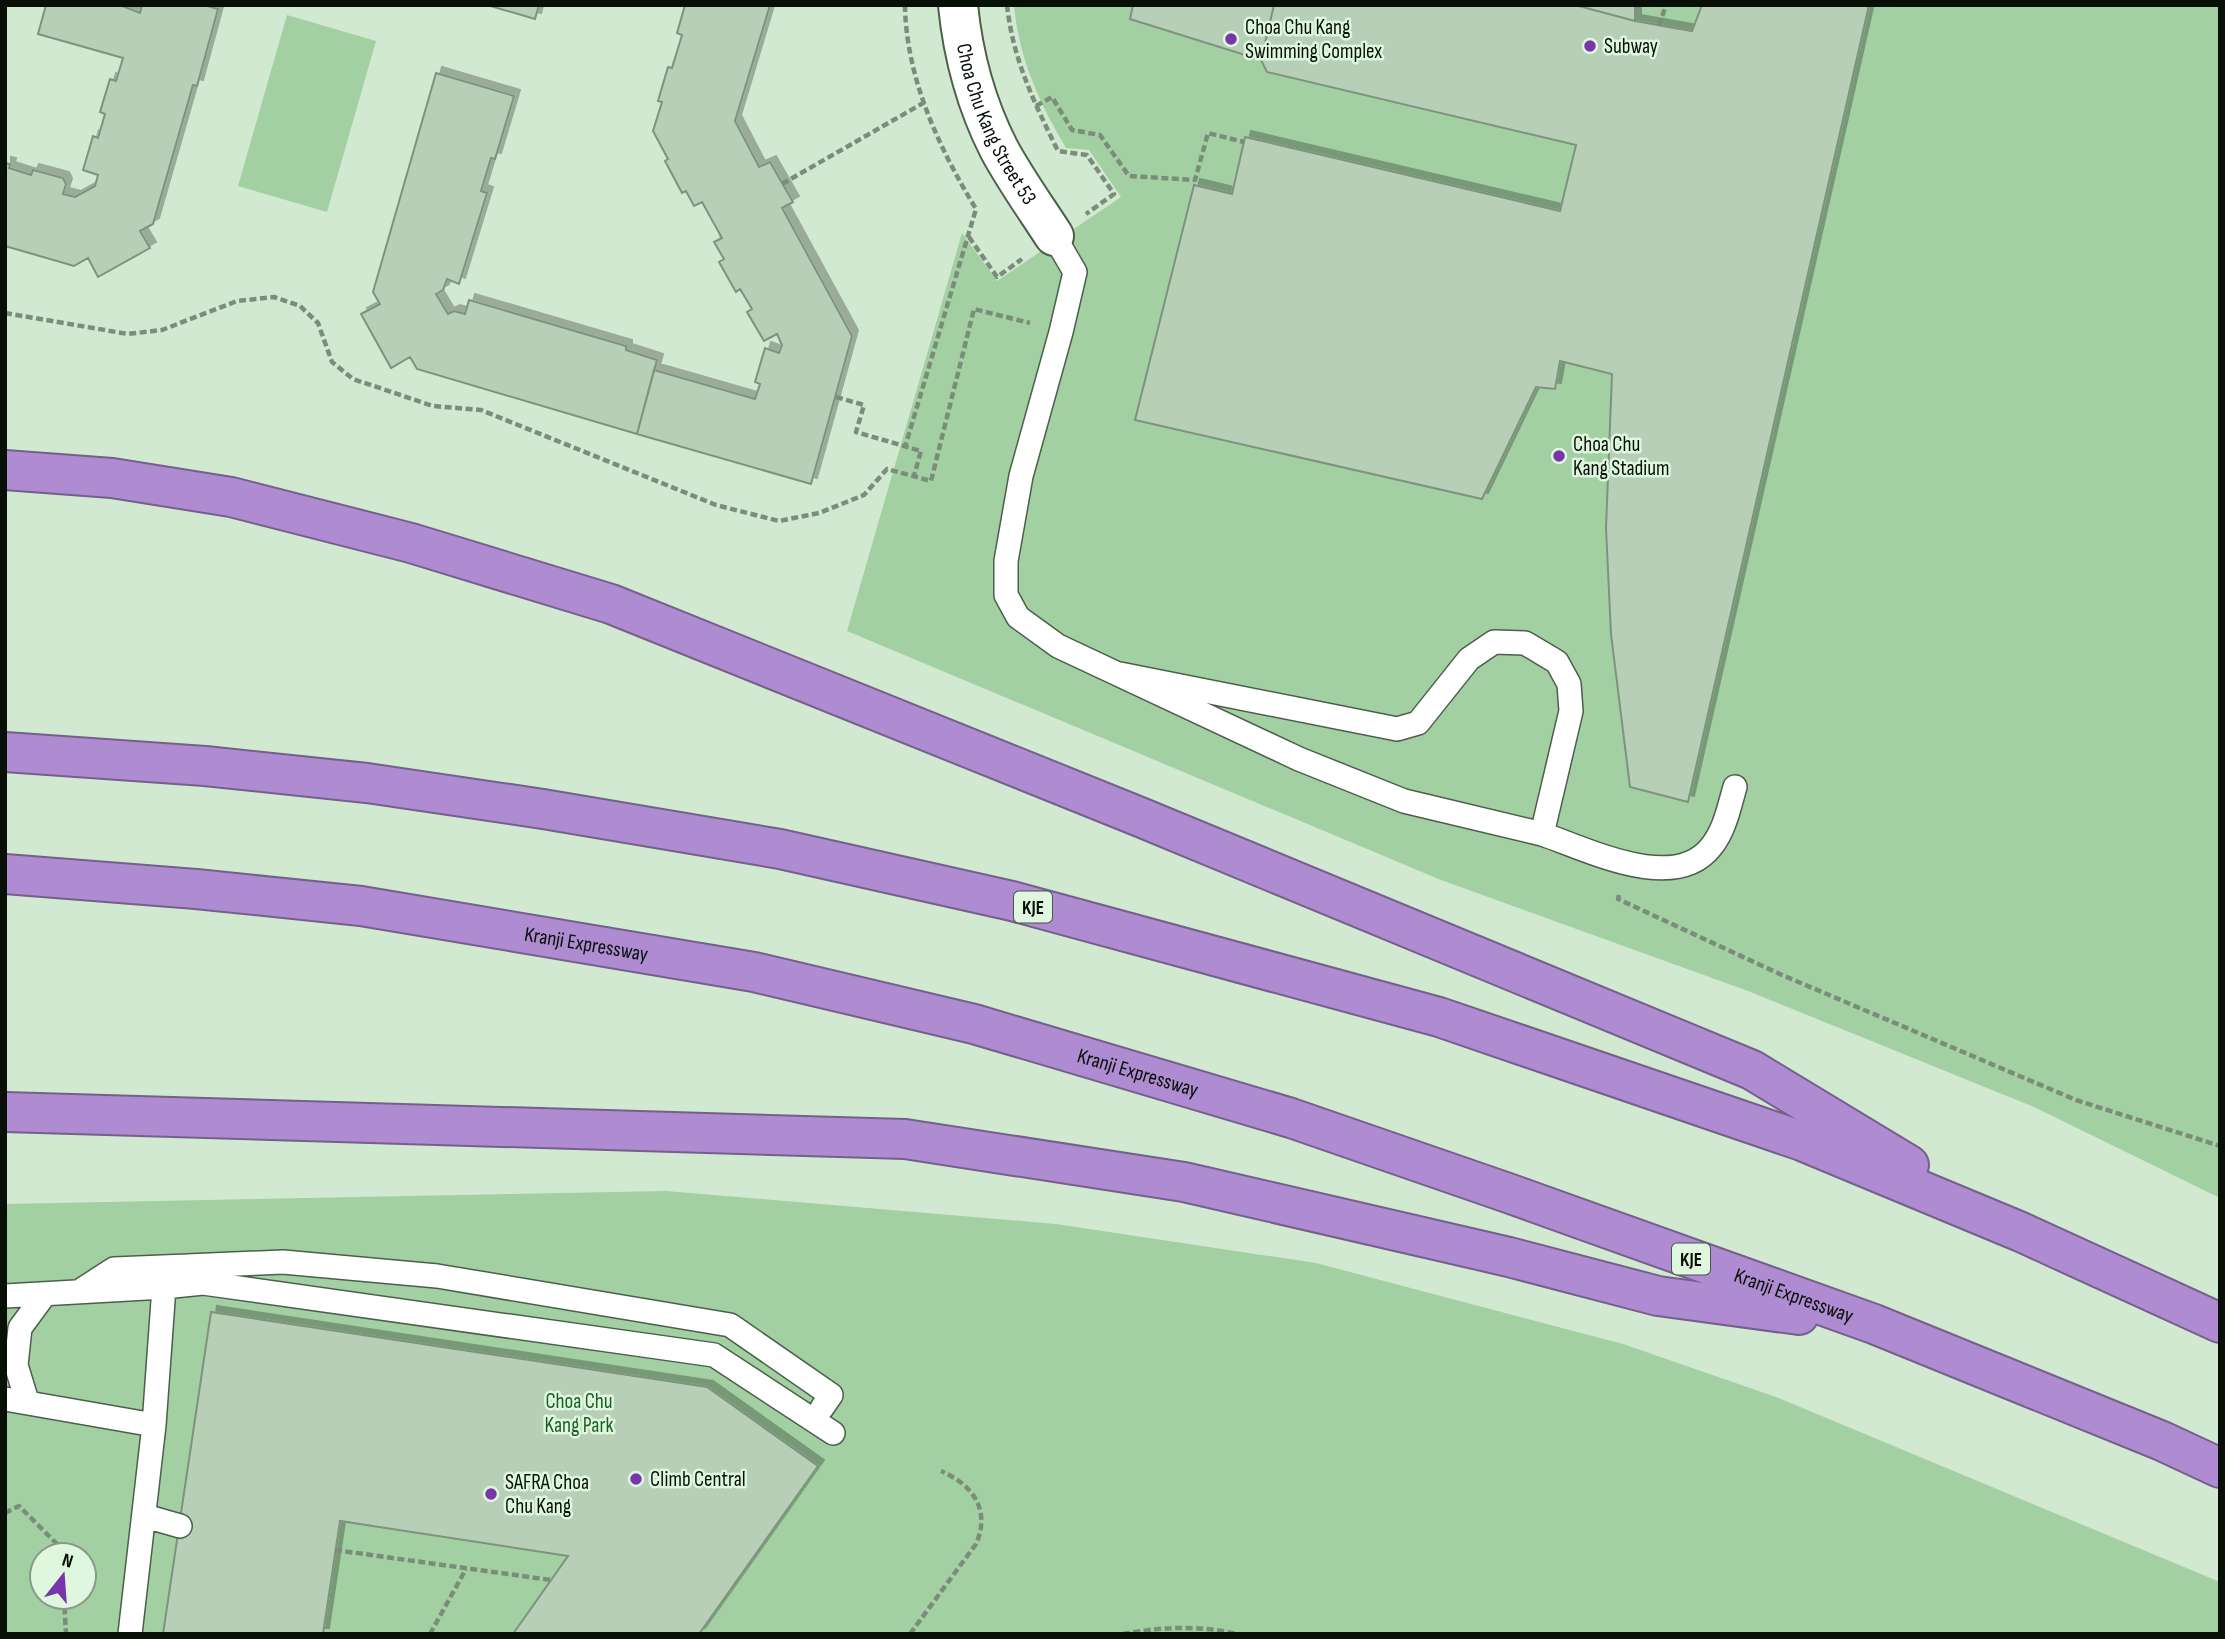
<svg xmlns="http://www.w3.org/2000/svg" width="2225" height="1639" viewBox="0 0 2225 1639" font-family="'Sofia Sans Condensed',sans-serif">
  <defs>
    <filter id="shadow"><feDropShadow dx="6" dy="-6" stdDeviation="0" flood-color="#0004"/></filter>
  </defs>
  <rect width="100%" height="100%" fill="#d2e9d1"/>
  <!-- green -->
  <path fill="#a3d0a2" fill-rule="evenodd" d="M1014,5h1206v1193l-186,-91 -286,-116 -307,-111 -594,-249 115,-398 35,48 124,-84 -32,-47 -23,-2c-27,-46 -47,-89 -52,-143z
    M287,15l89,26 -49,171 -89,-26z
    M666,1191l390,33 260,39 307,81 153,53 444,185v52h-2215v-430zM42,1555h42v42h-42z"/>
  <!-- building -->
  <path fill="#b7cfb7" stroke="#7d937d" stroke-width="2" filter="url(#shadow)" d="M46,5h74l20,8 2,-8h62l14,4 -21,77 -4,-1 -40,139 -13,7 10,17 -52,29 -10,-19 -14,8 -69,-20v-83l5,1 -1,4 22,7 2,-5 30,8 3,6 -3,10 12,3 20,-11 3,-11 -15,-5 10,-34 5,2 7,-24 -5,-2 10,-33 6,2 7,-23 -85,-24z
    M487,5h52l-4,14z
    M685,5h85l-35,116 24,46 11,-5 23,40 -11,6 70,128 -41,148 -174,-50 17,-64 101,29 5,-15 -5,-2 10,-34 14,5 3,-8 -5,-11 -13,7 -17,-29 5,-3 -12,-20 -4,3 -17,-30 5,-3 -10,-17 8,-4 -20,-36 -8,4 -8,-15 -4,2 -17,-32 3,-2 -15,-28 9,-29 -4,-1 10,-34 4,1 10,-33 -5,-2z
    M1133,5h141l-13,55 -131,-41z
    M1274,5h301l60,16 57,10 10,-26h167l-181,797 -58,-15 -19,-153 -5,-106 6,-154 -52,-13 -5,28 -19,-2 -54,112 -347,-79 59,-235 38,9 13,-57 315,74 16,-66 -309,-73 -6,-12z
    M1575,5h60v16z
    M436,73l78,23 -19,63 -4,-1 -10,33 6,2 -28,91 -12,-5 -4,11 -7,4 12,20 6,-3 11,3 4,-14 157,46v4l31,10 -20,74 -220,-65 -7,-12 -19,11 -30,-54 19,-10 -7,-12z
    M211,1312l496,75 111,79 -119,168h-186l55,-78 -228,-35 -17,113h-160z"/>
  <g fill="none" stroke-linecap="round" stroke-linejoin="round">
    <!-- lane casing -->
    <g stroke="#4b5f4a" stroke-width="26">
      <path id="lane" d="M1054,236l21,36 -14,60 -40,144 -15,85v34l12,22 40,29 241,113 105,42 138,33 29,-123 -2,-27 -12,-22 -32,-19 -31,-1 -25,17 -51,64 -21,6 -277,-55
        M1542,834c45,15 132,60 169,13 14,-17 18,-40 24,-60
        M187,1266l96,-4 154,14 293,49 101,70 -9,13
        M164,1287l39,-4 511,72 119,78
        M83,1289l31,-20 73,-3 9,9
        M5,1296l159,-9 -10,138 -24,209
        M5,1399l149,26
        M27,1401l-11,-36 4,-37 25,-34
        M145,1516l35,10"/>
    </g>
    <!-- street casing -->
    <g stroke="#4b5f4a" stroke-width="42">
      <g id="street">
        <path id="s1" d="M958,5c5,50 18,99 41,144 16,30 37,59 55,87"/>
      </g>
    </g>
    <!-- highway casing -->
    <g stroke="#74608b" stroke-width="42">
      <g id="highway">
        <path d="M5,470l107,8 119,19 180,46 200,61 529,213 612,253 157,95"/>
        <path d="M5,752l200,14 162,17 176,26 237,40 232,52 427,116 363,124 219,91 199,91"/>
        <path id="s2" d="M5,874l191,15 165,17 393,66 220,52 317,94 217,75 366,131 288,117 58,27"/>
        <path d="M5,1112l900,27 279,43 325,75 149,39 141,19"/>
      </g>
    </g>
    <!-- path -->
    <path stroke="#7b8c7b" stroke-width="4.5" stroke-dasharray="7 3.5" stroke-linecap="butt" d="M905,5c1,73 34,143 71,204l-71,238
      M1007,5c6,55 27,97 51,146l29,4 27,39 -28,20
      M1659,26l7,-21
      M1036,106l16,-9 20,33 28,5 29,41 66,4 13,-47 36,9
      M782,184l143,-82
      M969,237l28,40 25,-18
      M5,313l123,21 34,-4 75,-29 37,-4 26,9 18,17 14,39 21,17 80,27 48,4 235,95 63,16 40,-8 45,-18 23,-26 44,12 43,-172 56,14
      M836,397l28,8 -8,27 65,19 -7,25
      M1619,895l-1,4 164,76 294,125 144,46
      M5,1513l14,-7 40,40 1,9
      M335,1550l216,30
      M64,1597l2,37
      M430,1634l36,-65
      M910,1634l66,-90c15,-34 -3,-59 -35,-73
      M1123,1634c37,-7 77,-9 114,0"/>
    <!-- lane -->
    <use href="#lane" stroke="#fff" stroke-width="23"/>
    <!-- street -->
    <use href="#street" stroke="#fff" stroke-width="38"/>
    <!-- highway -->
    <use href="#highway" stroke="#af8bd2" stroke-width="38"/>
  </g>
  <!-- markers -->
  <g fill="#7836aa" stroke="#dff7de" stroke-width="2.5">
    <circle cx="1231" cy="39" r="7"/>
    <circle cx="1590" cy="46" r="7"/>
    <circle cx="1559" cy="456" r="7"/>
    <circle cx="636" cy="1479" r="7"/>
    <circle cx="491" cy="1494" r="7"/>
  </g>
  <g text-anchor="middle" stroke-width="5" stroke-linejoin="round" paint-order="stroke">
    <!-- shield labels -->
    <g fill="#dff7de" stroke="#485548" stroke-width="2">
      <rect x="1014" y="891.5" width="38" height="31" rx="5"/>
      <rect x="1672" y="1243.5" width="38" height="31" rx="5"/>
    </g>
    <g font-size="19" font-weight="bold" fill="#070f07">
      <text x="1033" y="914">KJE</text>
      <text x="1691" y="1266">KJE</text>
    </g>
    <!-- poi labels -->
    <g font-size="21" fill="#070f07" stroke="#dff7de" text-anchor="start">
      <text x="1245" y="34">Choa Chu Kang<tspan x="1245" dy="24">Swimming Complex</tspan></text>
      <text x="1604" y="53">Subway</text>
      <text x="1573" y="451">Choa Chu<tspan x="1573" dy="24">Kang Stadium</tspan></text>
      <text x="650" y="1486">Climb Central</text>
      <text x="505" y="1489">SAFRA Choa<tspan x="505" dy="24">Chu Kang</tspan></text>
    </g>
    <!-- street labels -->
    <g font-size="21" fill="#070f07" stroke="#dff7de">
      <text dy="7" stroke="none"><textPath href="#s1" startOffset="126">Choa Chu Kang Street 53</textPath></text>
      <text dy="7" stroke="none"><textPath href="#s2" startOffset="586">Kranji Expressway</textPath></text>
      <text dy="7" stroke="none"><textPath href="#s2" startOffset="1153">Kranji Expressway</textPath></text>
      <text dy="7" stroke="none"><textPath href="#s2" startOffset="1846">Kranji Expressway</textPath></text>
    </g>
    <!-- park labels -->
    <g font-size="21" fill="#1b6022" stroke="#dff7de">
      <text x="579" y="1408">Choa Chu<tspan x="579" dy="24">Kang Park</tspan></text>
    </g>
  </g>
  <!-- border -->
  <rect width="2225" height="1639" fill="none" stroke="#070f07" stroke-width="14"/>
  <!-- north arrow -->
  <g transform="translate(63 1576) rotate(17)"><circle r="33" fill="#dff7de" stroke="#899a88" stroke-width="2"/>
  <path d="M0-5L12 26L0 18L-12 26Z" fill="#7836aa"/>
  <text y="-10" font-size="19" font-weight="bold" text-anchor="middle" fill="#070f07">N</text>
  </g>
</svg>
